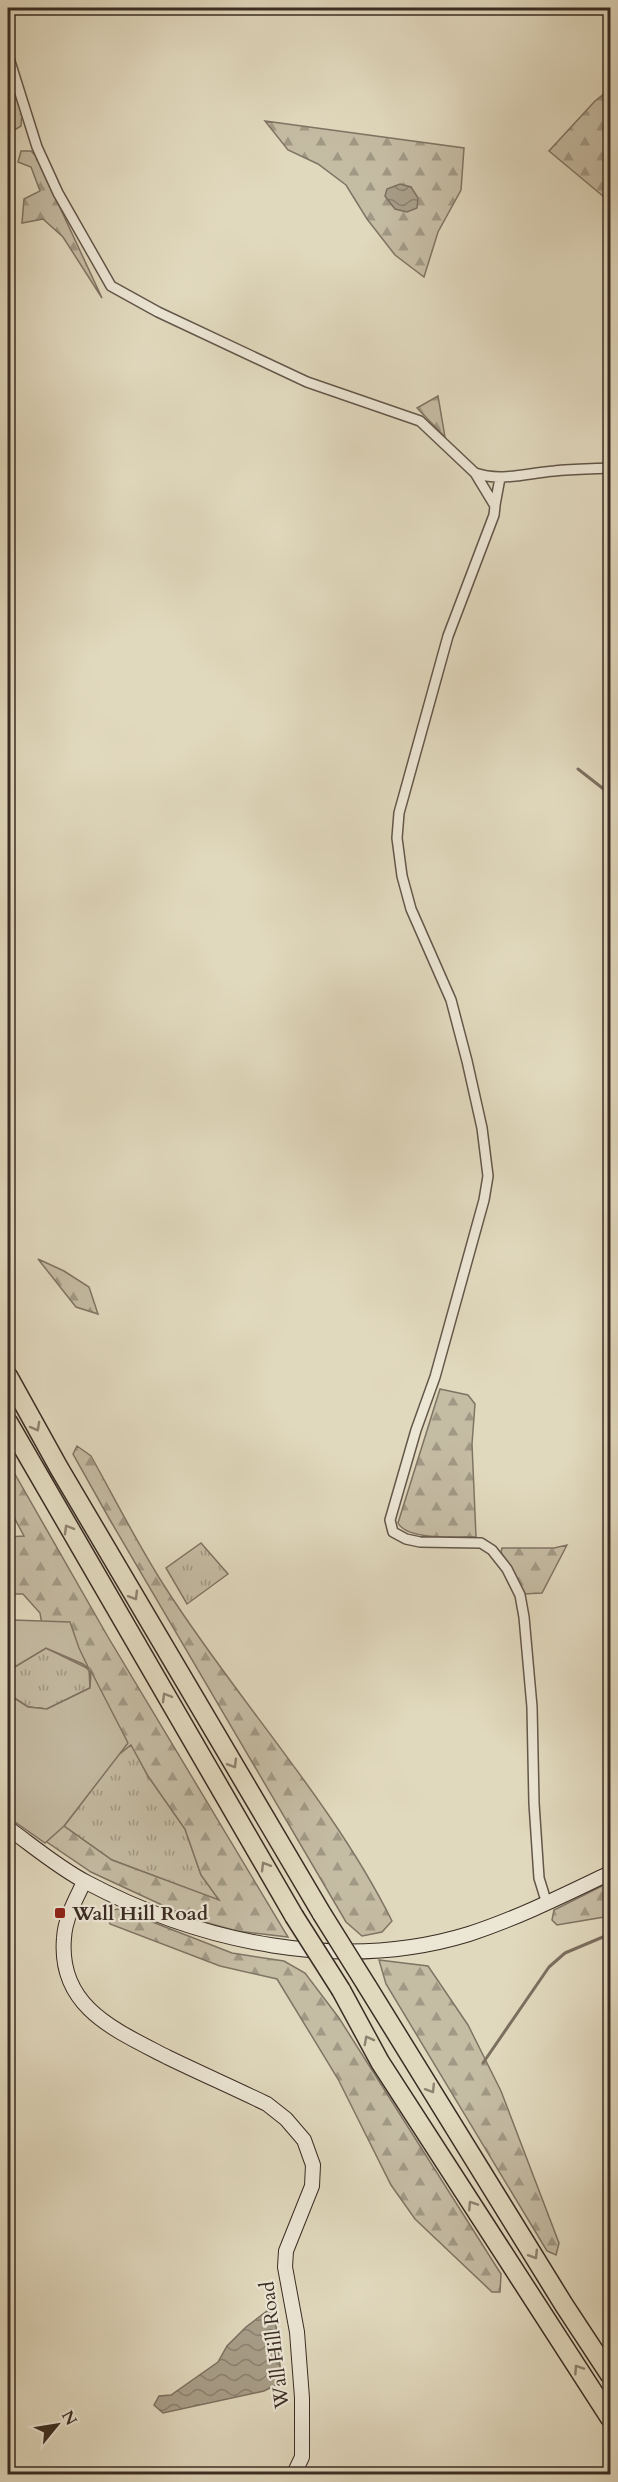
<svg xmlns="http://www.w3.org/2000/svg" width="618" height="2482" viewBox="0 0 618 2482" font-family="Cardo,serif">
  <defs>
    <pattern id="grass-tufts" width="24" height="20" patternUnits="userSpaceOnUse" patternTransform="scale(1.5)"><rect width="24" height="20" fill="#c5bca4"/><path d="M3 7l-1-3M5 7V3M7 7l1-3M15 17l-1-3M17 17v-4M19 17l1-3" fill="none" stroke="#a19985"/></pattern>
    <pattern id="forest-firs" width="22" height="20" patternUnits="userSpaceOnUse" patternTransform="scale(1.5)"><rect width="22" height="20" fill="#c5bca4"/><path d="M5 1l3.5 6h-7zM16 11l3.5 6h-7z" fill="#a19985"/></pattern>
    <pattern id="water-waves" width="16" height="10" patternUnits="userSpaceOnUse" patternTransform="scale(1.5)"><rect width="16" height="10" fill="#a89e89"/><path d="M0 5q4-4 8 0t8 0" fill="none" stroke="#8a8170"/></pattern>
  </defs>
  <rect width="100%" height="100%" fill="#e1d9be"/>
  <filter id="stains"><feTurbulence type="fractalNoise" baseFrequency=".00333" numOctaves="4"/><feColorMatrix values="0 0 0 0 .2 0 0 0 0 .09 0 0 0 0 .02 0 0 0 .5 -.17"/></filter>
  <radialGradient id="worn" r=".72"><stop offset=".6" stop-color="#630" stop-opacity="0"/><stop offset="1" stop-color="#630" stop-opacity=".3"/></radialGradient>
  <!-- grass -->
  <path fill="url(#grass-tufts)" stroke="#807464" stroke-width="1.5" d="M201,1543l27,31 -41,30 -21,-36z
    M46,1648l43,21 1,19 -43,21 -19,-2 -20,-13v-23z
    M131,1744l17,32 37,53 16,46 19,26 -108,-41 -48,-34 53,-70z"/>
  <!-- forest -->
  <path fill="url(#forest-firs)" stroke="#807464" stroke-width="1.5" fill-rule="evenodd" d="M8,67l14,46 -1,13 -13,8v-10l4,-12 -4,-6z
    M610,89v113l-61,-51 46,-50z
    M265,121l199,27 -3,42 -23,42 -14,45 -29,-22 -28,-36 -21,-34 -28,-21 -30,-14z
    M21,151h10l5,5 66,142 -39,-61 -20,-18 -21,4 2,-24 16,-8 -9,-24 -13,-5z
    M438,396l7,41 -28,-29z
    M38,1259l26,12 25,16 9,27 -22,-7z
    M440,1389l28,6 7,9 -3,40 4,93c-19,-1 -68,4 -78,-14z
    M77,1446l14,10c24,43 47,89 74,131 72,113 167,214 227,334l-10,11 -20,4 -16,-14 -236,-402 -37,-66z
    M8,1462l100,175 180,300 -51,-6 -47,-13 -99,-46 -53,-36 -30,-142 20,13 19,2 43,-21 1,-15 -8,-9 -37,-16 -6,-35 -17,-19h-15v-57l16,-1 -16,-30zM131,1745l17,31 37,53 16,46 18,25 -107,-40 -48,-34 53,-70z
    M567,1545l-25,48 -18,1 -23,-42 1,-4h52z
    M610,1882v34l-53,9 -5,-5 2,-10z
    M119,1909l113,44 52,8 21,12 34,45 162,256 -1,18h-8l-77,-73 -24,-34 -53,-106 -61,-100 -57,-13 -110,-42 -4,-13z
    M379,1960l49,6 40,59 33,66 58,152 -3,12 -9,-4 -161,-267z"/>
  <!-- park -->
  <path fill="#c5bca4" stroke="#807464" stroke-width="1.5" d="M13,1620l57,2 9,26 10,21 -6,-5 -37,-16 -38,23v-44z
    M91,1671l37,72 -64,83 -19,17 -37,-26v-123l20,13 19,2 43,-21z"/>
  <!-- water -->
  <path fill="url(#water-waves)" stroke="#7c7060" stroke-width="1.5" d="M400,184l11,3 7,11 -1,10 -10,4 -12,-3 -10,-13 2,-7z
    M267,2311l8,5 6,59 -5,10 -12,6 -101,22 -9,-8 5,-9 12,-1 47,-33 9,-16 19,-19z"/>
  <g fill="none" stroke-linecap="round" stroke-linejoin="round">
    <!-- stream -->
    <path stroke="#7c7060" stroke-width="3" d="M578,769l32,25
      M483,2063l66,-96 16,-14 45,-19"/>
    <!-- street casing -->
    <g stroke="#64574a" stroke-width="12">
      <path id="street" d="M8,55l29,92 21,46 53,93 47,26 149,70 113,39 55,52 20,33 -1,9 -46,121 -49,177 -2,25 5,38 9,33 40,91 16,61 15,67 6,48 -4,24 -49,177 -19,53 -26,90 3,12 13,7 14,3 61,1 11,7 15,19 13,26 4,22 8,90 2,96 5,75 8,26
        M475,473c25,9 53,0 79,-2 19,-2 38,-2 56,-3
        M495,505l5,-27"/>
    </g>
    <!-- secondary casing -->
    <g stroke="#3a2c23" stroke-width="16">
      <path id="secondary" d="M8,1828c25,18 51,40 78,54 115,61 256,91 383,52 49,-16 95,-39 141,-61
        M84,1882c-8,17 -19,36 -20,56 -6,69 51,92 103,119 33,16 67,31 100,47l19,15 18,21 9,25 -1,21 -26,65 -1,16 12,65 5,66v59l-8,17"/>
    </g>
    <!-- highway casing -->
    <g stroke="#3a2c23" stroke-width="21">
      <path id="highway" d="M8,1376l51,92 263,446
        M8,1422l286,494
        M367,1986l197,319 46,70
        M341,1990l39,72 230,356"/>
    </g>
    <!-- street -->
    <use href="#street" stroke="#ece6d5" stroke-width="9"/>
    <!-- secondary -->
    <use href="#secondary" stroke="#ece6d5" stroke-width="14"/>
    <!-- highway -->
    <use href="#highway" stroke="#e1d9be" stroke-width="18"/>
    <!-- highway-bridge casing -->
    <g stroke="#3a2c23" stroke-width="21" stroke-linecap="butt">
      <path id="highway-bridge" d="M322,1914l45,72
        M294,1916l47,74"/>
    </g>
    <!-- highway-bridge -->
    <use href="#highway-bridge" stroke="#e1d9be" stroke-width="18"/>
  </g>
  <!-- one-way arrows -->
  <defs><path id="oneway-chevron" d="M-2-3.5L2.5 0L-2 3.5" fill="none" stroke-width="1.6" stroke-linecap="round" stroke-linejoin="round" transform="scale(1.5)"/></defs>
  <g stroke="#8e8270">
    <use href="#oneway-chevron" transform="translate(36 1427) rotate(61)"/>
    <use href="#oneway-chevron" transform="translate(68 1529) rotate(-120)"/>
    <use href="#oneway-chevron" transform="translate(134 1596) rotate(59)"/>
    <use href="#oneway-chevron" transform="translate(166 1697) rotate(-120)"/>
    <use href="#oneway-chevron" transform="translate(233 1764) rotate(59)"/>
    <use href="#oneway-chevron" transform="translate(265 1866) rotate(-121)"/>
    <use href="#oneway-chevron" transform="translate(368 2040) rotate(-118)"/>
    <use href="#oneway-chevron" transform="translate(431 2089) rotate(58)"/>
    <use href="#oneway-chevron" transform="translate(472 2205) rotate(-123)"/>
    <use href="#oneway-chevron" transform="translate(534 2255) rotate(58)"/>
    <use href="#oneway-chevron" transform="translate(578 2369) rotate(-124)"/>
  </g>
  <!-- markers -->
  <rect fill="#8f2418" stroke="#ece6d5" stroke-width="2" x="54" y="1907" width="12" height="12" rx="3"/>
  <g text-anchor="middle" stroke-width="4.5" stroke-linejoin="round" paint-order="stroke">
    <!-- poi labels -->
    <g font-size="20" font-weight="bold" fill="#3a2c23" stroke="#ece6d5" text-anchor="start">
      <text x="72" y="1920">Wall Hill Road</text>
    </g>
    <!-- street labels -->
    <g font-size="20" fill="#3a2c23" stroke="#ece6d5">
      <text transform="translate(274 2345) rotate(-97)" y="7">Wall Hill Road</text>
    </g>
  </g>
  <!-- margin -->
  <rect width="618" height="2482" fill="none" stroke="#e1d9be" stroke-width="30"/>
  <rect x="9" y="9" width="600" height="2464" fill="none" stroke="#3a2c23" stroke-width="3"/>
  <rect x="15" y="15" width="588" height="2452" fill="none" stroke="#3a2c23" stroke-width="1.5"/>
  <!-- north arrow -->
  <g transform="translate(57 2425) rotate(60)" stroke="#ece6d5" stroke-width="4.5" paint-order="stroke">
  <path d="M0-4.5L10 22L0 15L-10 22Z" fill="#3a2c23"/>
  <text y="-9" font-size="16" font-weight="bold" text-anchor="middle" fill="#3a2c23">N</text>
  </g>
  <rect width="100%" height="100%" filter="url(#stains)"/>
  <rect width="100%" height="100%" fill="url(#worn)"/>
</svg>
